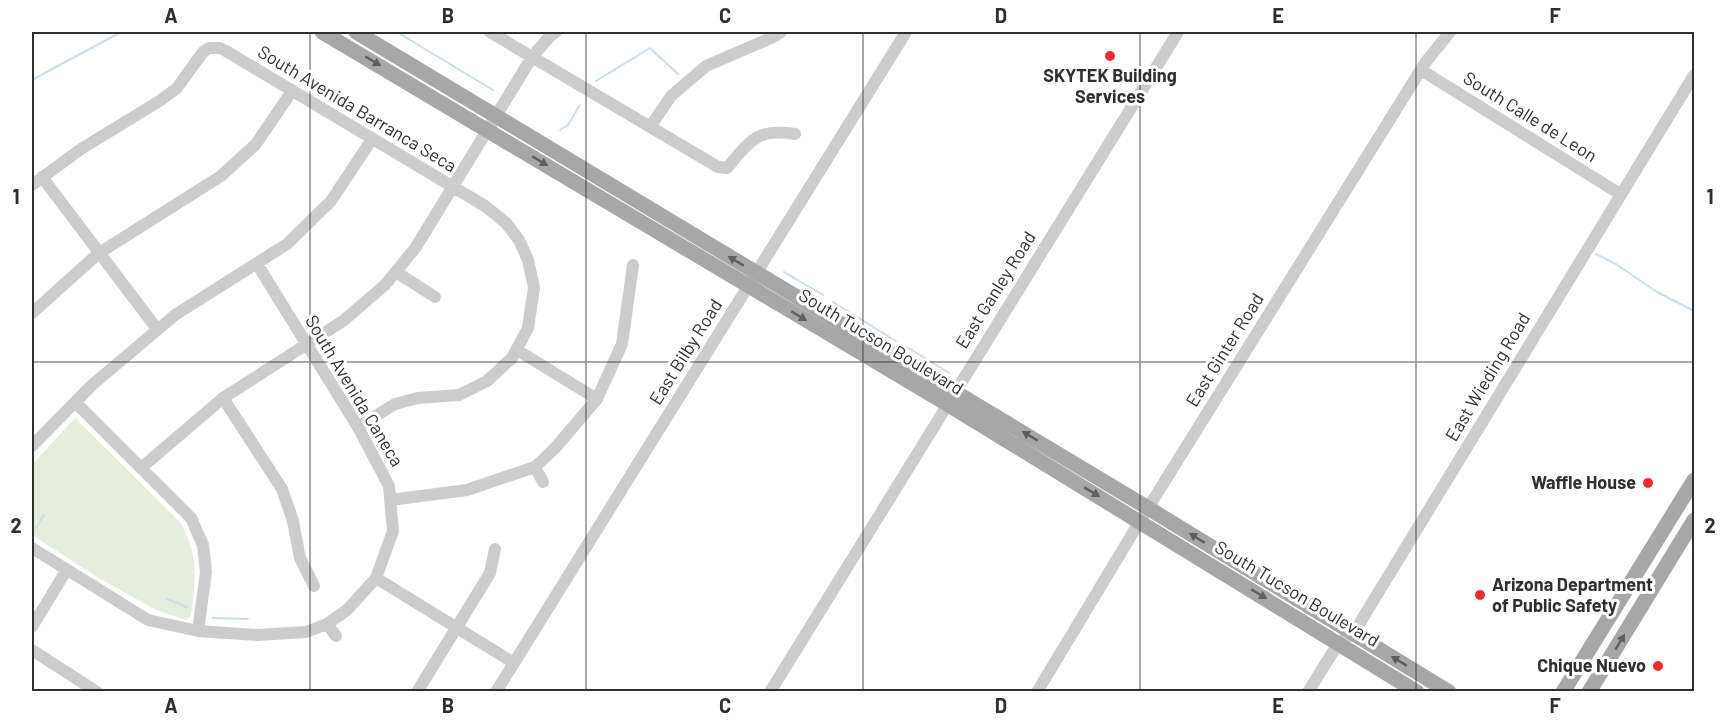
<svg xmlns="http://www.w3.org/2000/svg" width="1726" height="723" viewBox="0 0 1726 723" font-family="Barlow,sans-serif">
  <rect width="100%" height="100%" fill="#fff"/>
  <!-- green -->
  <path fill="#e5eddd" d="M75,418l105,104c19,34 16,56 11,94l-5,4 -30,-10 -59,-33 -65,-42v-70z"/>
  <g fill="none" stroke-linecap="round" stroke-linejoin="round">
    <!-- stream -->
    <path stroke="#c9dded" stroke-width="2" d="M397,32l96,58
      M32,80l89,-48
      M596,81l54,-33 28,26
      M560,130l8,-5 12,-20
      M1596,254l20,10 41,28 37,19
      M784,272l39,23
      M833,302l63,39
      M907,347l42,26
      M36,528l8,-13
      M167,599l20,8
      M213,618l35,1"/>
    <!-- minor -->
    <path stroke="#ccc" stroke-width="12" d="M490,32l228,135 9,1c24,-28 30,-40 68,-34
      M209,48h11l6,3 259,155 21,17 13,17 9,20 6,28 -6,40 -16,30 -25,23 -28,14 -41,3 -23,6 -37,23
      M1421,70l199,124
      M650,127l21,-31 35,-30 65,-28 10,-6
      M42,177l115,152
      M32,185l49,-36 80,-49 16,-12 26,-36 6,-4
      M396,272l39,25
      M32,313l67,-60 122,-77 35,-32 36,-53
      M517,350l80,49
      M223,398l59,91 11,32 7,37 14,28
      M75,402l116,116 12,27 3,27 -8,59
      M32,446l60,-61 83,-70 112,-71 44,-43 41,-62
      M535,467l8,15
      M141,468l82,-70 120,-77 42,-36 31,-38 116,-190 18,-21 6,-4
      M390,500l77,-10 68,-23 20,-19 42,-49 25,-55 11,-79
      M32,548l116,72 50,11 59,4 49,-3 21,-8 20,-14 29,-32 17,-47 -4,-45 -31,-59 -101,-163
      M376,578l138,85
      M327,624l9,12
      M32,627l34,-56
      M32,650l65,42
      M417,692l73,-119 5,-24
      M496,692l410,-660
      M770,692l408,-660
      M1037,692l103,-171 285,-458 25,-31
      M1308,692l31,-50 14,-8 341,-559"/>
    <!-- major -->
    <path stroke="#a7a7a7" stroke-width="15" d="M322,32l625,372 470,288
      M356,32l792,476 301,184
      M1563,692l131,-212
      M1589,692l105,-172"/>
  </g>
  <!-- one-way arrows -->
  <defs><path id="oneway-solid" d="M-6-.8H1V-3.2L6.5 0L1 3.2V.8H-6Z" transform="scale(1.5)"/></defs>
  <g fill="#5f5f5f">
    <use href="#oneway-solid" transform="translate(373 61) rotate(31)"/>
    <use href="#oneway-solid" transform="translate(540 161) rotate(31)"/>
    <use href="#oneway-solid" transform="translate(736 261) rotate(-149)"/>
    <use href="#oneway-solid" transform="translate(799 316) rotate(31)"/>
    <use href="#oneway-solid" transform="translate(1030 436) rotate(-149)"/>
    <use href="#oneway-solid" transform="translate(1092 492) rotate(31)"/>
    <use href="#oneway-solid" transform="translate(1197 538) rotate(-148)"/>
    <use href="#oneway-solid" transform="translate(1259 594) rotate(31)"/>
    <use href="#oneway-solid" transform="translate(1620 642) rotate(-59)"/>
    <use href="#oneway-solid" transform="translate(1399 661) rotate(-149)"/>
  </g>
  <!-- grid -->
  <path fill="none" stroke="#2f2f2f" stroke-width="1.5" stroke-opacity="0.55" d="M310,32v660M586,32v660M863,32v660M1140,32v660M1416,32v660M32,362h1662"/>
  <!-- markers -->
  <g fill="#eb2d32" stroke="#fff" stroke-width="2">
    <circle cx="1110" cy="56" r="6"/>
    <circle cx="1648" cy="483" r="6"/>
    <circle cx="1480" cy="595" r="6"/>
    <circle cx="1658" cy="666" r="6"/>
  </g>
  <g text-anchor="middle" stroke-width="6" stroke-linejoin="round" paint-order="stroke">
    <!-- poi labels -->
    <g font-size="18" font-weight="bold" fill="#2f2f2f" stroke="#fff" text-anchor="end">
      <text x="1110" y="82" text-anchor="middle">SKYTEK Building<tspan x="1110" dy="21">Services</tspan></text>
      <text x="1636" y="489">Waffle House</text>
      <text x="1492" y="591" text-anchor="start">Arizona Department<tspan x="1492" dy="21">of Public Safety</tspan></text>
      <text x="1646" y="672">Chique Nuevo</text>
    </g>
    <!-- street labels -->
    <g font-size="18" fill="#2f2f2f" stroke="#fff">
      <text transform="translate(357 109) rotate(31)" y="6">South Avenida Barranca Seca</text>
      <text transform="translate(1530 117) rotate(32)" y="6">South Calle de Leon</text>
      <text transform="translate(996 290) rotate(-58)" y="6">East Ganley Road</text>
      <text transform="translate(881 342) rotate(31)" y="6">South Tucson Boulevard</text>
      <text transform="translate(1225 350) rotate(-58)" y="6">East Ginter Road</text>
      <text transform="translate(686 352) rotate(-58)" y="6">East Bilby Road</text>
      <text transform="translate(1488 377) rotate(-59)" y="6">East Wieding Road</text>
      <text transform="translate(354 391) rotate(59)" y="6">South Avenida Caneca</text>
      <text transform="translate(1297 594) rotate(31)" y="6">South Tucson Boulevard</text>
    </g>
  </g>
  <!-- border -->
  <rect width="1726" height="723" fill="none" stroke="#ffffff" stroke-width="66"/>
  <rect x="33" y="33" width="1660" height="657" fill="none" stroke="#2f2f2f" stroke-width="2"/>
  <g font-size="20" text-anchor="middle" font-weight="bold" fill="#2f2f2f">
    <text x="171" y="23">A</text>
    <text x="448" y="23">B</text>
    <text x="725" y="23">C</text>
    <text x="1001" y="23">D</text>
    <text x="1278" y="23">E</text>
    <text x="1555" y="23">F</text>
    <text x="16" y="204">1</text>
    <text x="1710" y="204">1</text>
    <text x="16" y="533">2</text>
    <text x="1710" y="533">2</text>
    <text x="171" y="713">A</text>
    <text x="448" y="713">B</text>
    <text x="725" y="713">C</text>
    <text x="1001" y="713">D</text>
    <text x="1278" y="713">E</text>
    <text x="1555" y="713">F</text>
  </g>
</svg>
